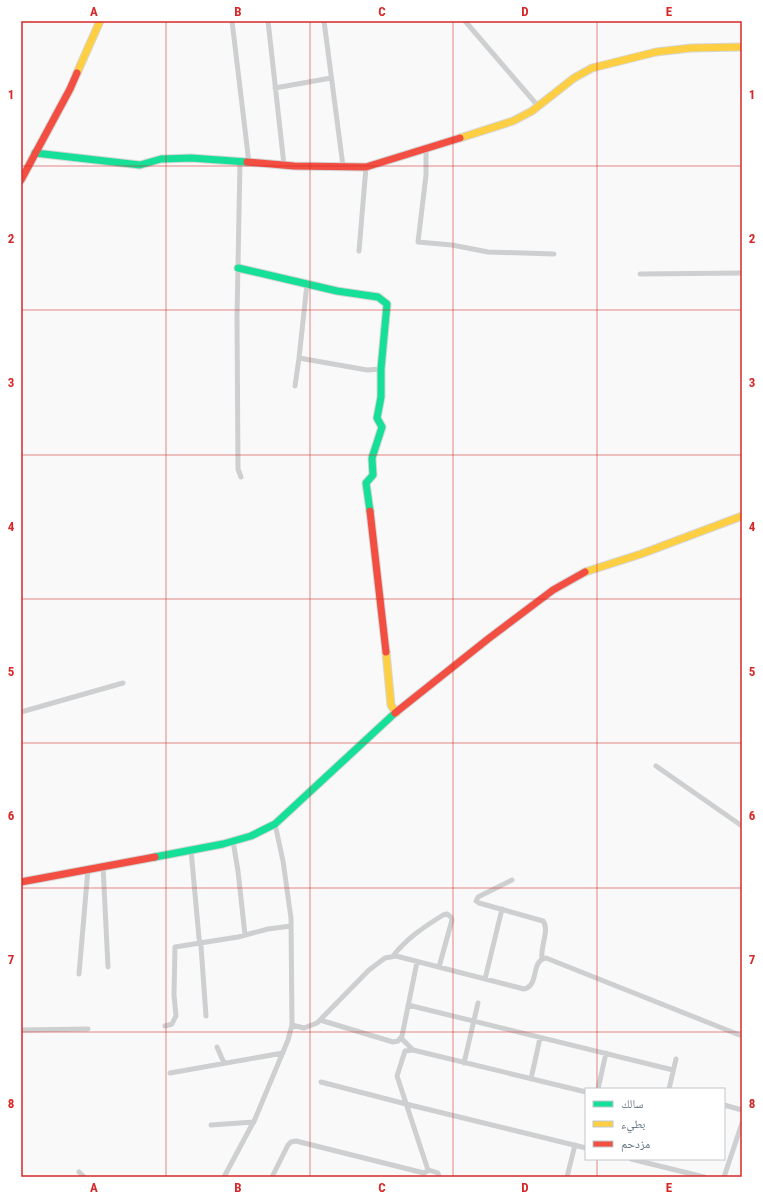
<svg xmlns="http://www.w3.org/2000/svg" width="763" height="1198" viewBox="0 0 763 1198" font-family="'Roboto Condensed','Noto Naskh Arabic',sans-serif">
  <rect width="100%" height="100%" fill="#f9f9f9"/>
  <g fill="none" stroke-linecap="round" stroke-linejoin="round">
    <!-- fast casing -->
    <g stroke="#d5d6d7" stroke-width="9">
      <path id="fast" d="M35,153l105,12 21,-6 30,-1 56,4
        M238,268l99,23 41,6 9,7 -6,65v28l-4,21 5,9 -10,31 1,17 -7,8 4,28
        M155,857l68,-13 28,-8 24,-12 120,-111"/>
    </g>
    <!-- slow casing -->
    <g stroke="#d5d6d7" stroke-width="9">
      <path id="slow" d="M77,73l23,-52
        M460,138l53,-17 19,-10 42,-33 18,-10 64,-16 35,-4 51,-1
        M585,572l56,-18 101,-38
        M386,652l5,53 5,8"/>
    </g>
    <!-- jam casing -->
    <g stroke="#d5d6d7" stroke-width="9">
      <path id="jam" d="M247,162l47,4 72,1 94,-29
        M21,180l49,-91 7,-16
        M370,511l16,141
        M395,713l93,-74 65,-49 32,-18
        M21,882l134,-25"/>
    </g>
    <!-- street -->
    <path stroke="#cecfd0" stroke-width="5" d="M232,21l17,142
      M268,21l16,144
      M324,21l19,145
      M465,21l73,85
      M275,88l56,-10
      M426,148v27l-8,67 34,3 36,7 66,2
      M240,162l-3,155 1,152 3,8
      M359,251l7,-84
      M640,274l102,-1
      M299,358l68,12 14,-1
      M295,386l4,-28 8,-74
      M21,712l102,-29
      M656,766l86,60
      M233,841l5,30 7,64
      M191,850l8,88 2,8 5,70
      M103,866l5,101
      M512,880l-34,17 -2,4 3,2 64,18c7,8 -3,26 -1,38
      M393,956c14,-18 31,-29 50,-41l4,-1 4,3 1,3 -13,47
      M79,974l9,-105
      M485,979l17,-70
      M408,1005l265,65
      M320,1020l73,22 5,-1 4,-5 15,-74
      M292,1025l12,3 13,-5 52,-53 16,-12 11,-2 128,33c16,-4 6,-28 22,-31l196,78
      M165,1026l7,-2 4,-8 -2,-21 1,-48 63,-10 30,-8 23,-3
      M21,1030l67,-1
      M401,1038l12,12 -8,1 -8,25 31,94
      M217,1047l7,16
      M413,1050l173,42
      M464,1063l14,-60
      M170,1073l113,-20
      M531,1079l9,-41
      M321,1082l85,22 180,44
      M598,1089l8,-36
      M669,1089l7,-30
      M724,1105l18,5
      M211,1125l43,-3
      M631,1159l73,18
      M79,1172l5,5
      M224,1177l31,-58 33,-79 4,-15 -1,-107 -8,-57 -8,-37
      M272,1177l16,-32 3,-3 5,-1 128,32 5,-3 9,3 1,4
      M567,1177l8,-32
      M724,1177l18,-54"/>
    <!-- fast -->
    <use href="#fast" stroke="#16e098" stroke-width="7"/>
    <!-- slow -->
    <use href="#slow" stroke="#ffcf43" stroke-width="7"/>
    <!-- jam -->
    <use href="#jam" stroke="#f24e42" stroke-width="7"/>
  </g>
  <!-- grid -->
  <path fill="none" stroke="#d62828" stroke-width="1" stroke-opacity="0.55" d="M166,21v1156M310,21v1156M453,21v1156M597,21v1068M21,166h721M21,310h721M21,455h721M21,599h721M21,743h721M21,888h721M21,1032h721M597,1159v18"/>
  <!-- border -->
  <rect width="763" height="1198" fill="none" stroke="#ffffff" stroke-width="44"/>
  <!-- legend -->
  <rect x="585" y="1088" width="140" height="72" fill="#ffffff" stroke="#c1c8cd"/>
  <rect x="593" y="1101" width="20" height="6" fill="#16e098" stroke="#c1c8cd"/>
  <text x="621" y="1108" font-size="12" fill="#657683">سالك</text>
  <rect x="593" y="1121" width="20" height="6" fill="#ffcf43" stroke="#c1c8cd"/>
  <text x="621" y="1128" font-size="12" fill="#657683">بطيء</text>
  <rect x="593" y="1141" width="20" height="6" fill="#f24e42" stroke="#c1c8cd"/>
  <text x="621" y="1148" font-size="12" fill="#657683">مزدحم</text>
  <rect x="22" y="22" width="719" height="1154" fill="none" stroke="#d62828" stroke-width="1.5"/>
  <g font-size="13" text-anchor="middle" font-weight="bold" fill="#d62828">
    <text x="94" y="16">A</text>
    <text x="238" y="16">B</text>
    <text x="382" y="16">C</text>
    <text x="525" y="16">D</text>
    <text x="669" y="16">E</text>
    <text x="11" y="99">1</text>
    <text x="752" y="99">1</text>
    <text x="11" y="243">2</text>
    <text x="752" y="243">2</text>
    <text x="11" y="387">3</text>
    <text x="752" y="387">3</text>
    <text x="11" y="531">4</text>
    <text x="752" y="531">4</text>
    <text x="11" y="676">5</text>
    <text x="752" y="676">5</text>
    <text x="11" y="820">6</text>
    <text x="752" y="820">6</text>
    <text x="11" y="964">7</text>
    <text x="752" y="964">7</text>
    <text x="11" y="1108">8</text>
    <text x="752" y="1108">8</text>
    <text x="94" y="1192">A</text>
    <text x="238" y="1192">B</text>
    <text x="382" y="1192">C</text>
    <text x="525" y="1192">D</text>
    <text x="669" y="1192">E</text>
  </g>
</svg>
